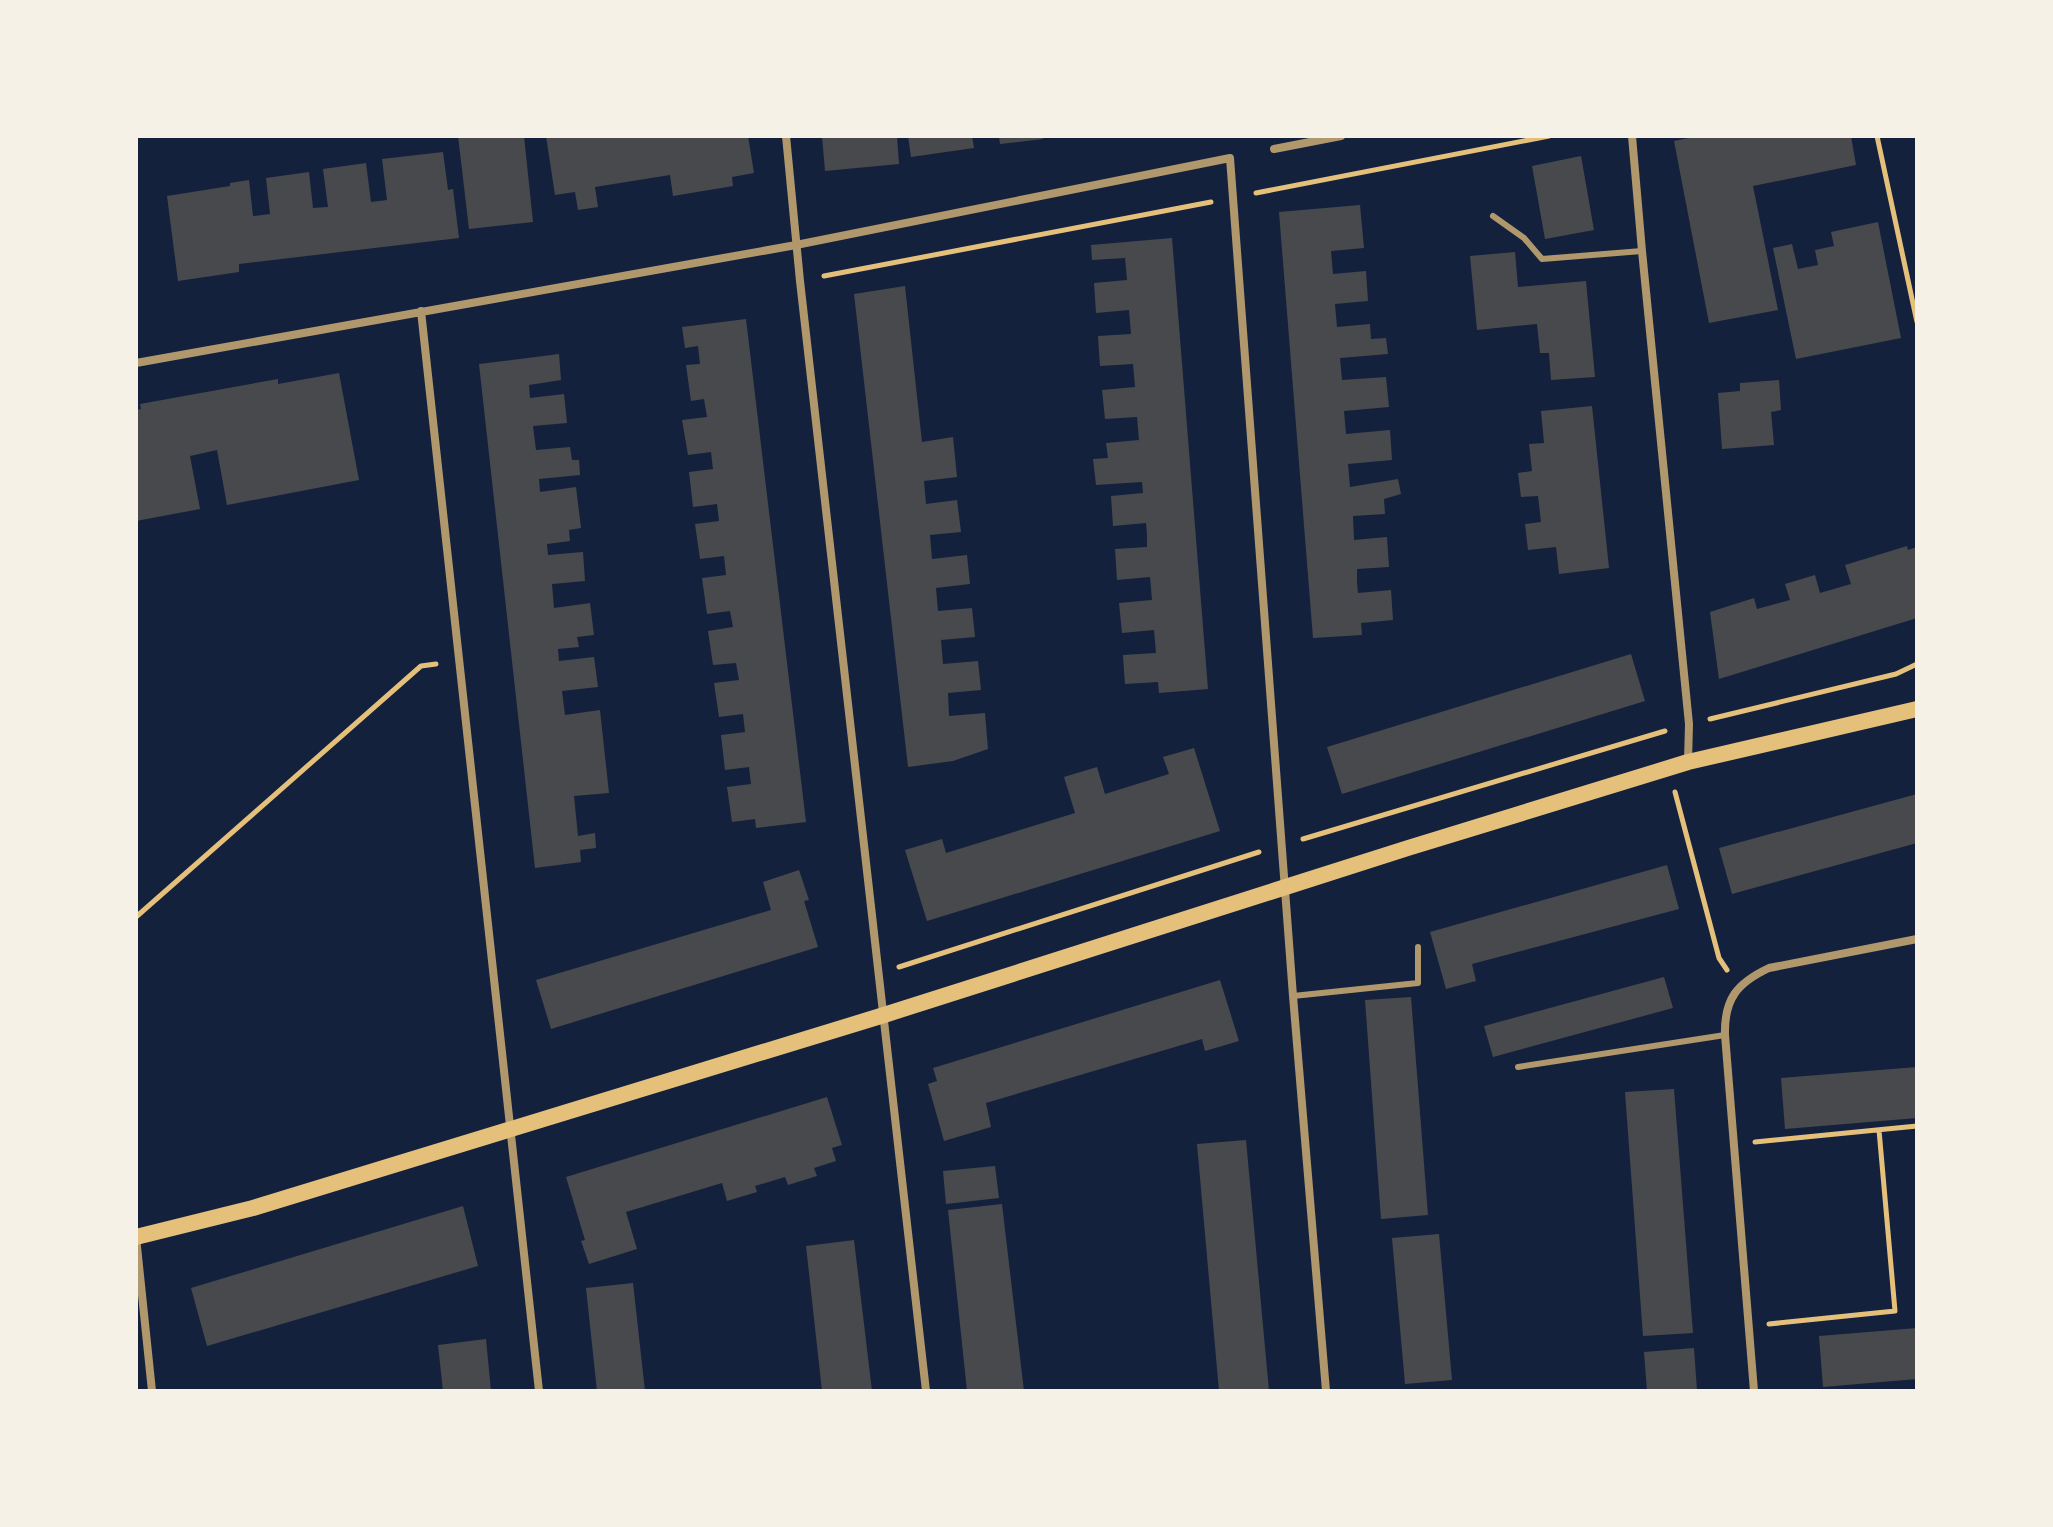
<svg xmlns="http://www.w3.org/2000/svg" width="2053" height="1527" viewBox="0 0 2053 1527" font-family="'Open Sans',sans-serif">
  <rect width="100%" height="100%" fill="#14213d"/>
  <!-- building -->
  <path fill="#48494c" d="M458,136h66l9,86 -64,7z
    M546,136h202l6,37 -22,4 1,9 -60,10 -3,-21 -75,12 3,20 -20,3 -3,-18 -20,3z
    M822,136h75l2,28 -74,7z
    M908,136h64l2,12 -63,9z
    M999,136h43l1,3 -43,5z
    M1698,136h153l5,29 -103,21 25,124 -69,13 -35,-182z
    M443,152l5,38 5,-1 6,49 -220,26v8l-61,9 -11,-85 63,-10v-3l19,-3 4,36 17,-2 -4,-36 43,-6 4,36 15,-1 -5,-38 43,-6 5,39 16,-2 -5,-41z
    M1581,156l13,74 -49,9 -13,-73z
    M1360,205l4,43 -33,3 2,23 33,-3 2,30 -33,3 2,23 33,-3 1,15 15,-1 2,16 -48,4 2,22 44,-3 3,30 -45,4 2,23 44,-4 2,30 -44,4 2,23 48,-8 3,15 -17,5 1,15 -32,2 1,24 33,-3 2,30 -32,2v13l1,11 33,-3 2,30 -32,3 1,12 -49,3 -34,-426z
    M1878,222l23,116 -105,21 -23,-111 19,-4 6,25 20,-4 -3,-15 19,-4 -3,-14z
    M1172,238l36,451 -49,4 -1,-11 -33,2 -1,-13 -1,-16 33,-2 -2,-23 -32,3 -3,-30 33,-3 -2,-23 -33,3 -2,-31 32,-2v-12l-1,-12 -33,3 -2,-30 32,-3 -1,-11 -46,3 -3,-26 15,-1 -2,-15 33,-3 -2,-23 -32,2 -3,-29 33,-3 -2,-23 -33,2 -1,-14 -1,-16 33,-2 -2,-24 -33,3 -2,-30 33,-3 -2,-22 -33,2 -1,-15z
    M1515,252l3,35 68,-6 9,96 -44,3 -2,-27h-9l-3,-29 -60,6 -7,-74z
    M905,286l17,156 31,-5 4,40 -33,4 2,23 31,-4 4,32 -31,3 2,24 35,-4 3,29 -34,4 2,23 34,-3 3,29 -34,3 2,24 35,-3 3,29 -33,3 1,23 36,-3 3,36 -35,12 -45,6 -54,-473z
    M746,319l60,503 -50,6 -1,-9 -23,3 -5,-35 24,-3 -2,-17 -24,3 -4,-35 24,-3 -2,-18 -24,3 -5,-34 25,-3 -3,-17 -23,2 -5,-34 25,-4 -3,-16 -23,3 -5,-36 24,-3 -2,-19 -24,3 -5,-35 24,-3 -2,-17 -24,3 -4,-35 24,-3 -1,-8 -1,-9 -23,3 -6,-35 25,-3 -3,-18 -13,2 -5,-36 14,-1 -2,-18 -13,2 -3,-21z
    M559,354l2,26 -32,5 1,13 34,-4 3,29 -34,3 3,24 34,-3 2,13h7l1,15 -41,4 1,13 36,-5 5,41 -12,2 1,11 -23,3 1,11 35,-3 2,29 -33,3 2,24 36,-5 4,32 -17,2 2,10 -21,2 1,12 35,-4 4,30 -36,4 3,24 35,-5 9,83 -35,3 4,40 17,-3 1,15 -16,2 1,12 -46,6 -56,-504z
    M339,373l20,107 -132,25 -10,-55 -27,6 10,53 -64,12v-111l5,-1 -1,-5 138,-25v5z
    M1779,380l2,30 -10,2 3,33 -52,4 -4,-56 22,-2v-8z
    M1592,406l17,162 -50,6 -3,-27 -28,3 -3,-26 16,-2 -3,-26 -17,1 -3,-24 14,-2 -3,-27 15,-1 -3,-32z
    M1907,546l1,4 9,-3v71l-198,61 -9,-67 44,-14 3,11 33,-9 -5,-16 30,-9 5,18 31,-9 -6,-19z
    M1631,654l14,47 -303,93 -15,-47z
    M1194,748l26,83 -293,90 -22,-71 37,-11 4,14 129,-40 -11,-36 33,-10 8,27 64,-20 -6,-17z
    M1917,794v49l-185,51 -13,-46z
    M1667,865l12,44 -207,55 4,17 -30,8 -16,-57z
    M799,870l10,30 -5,1 14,46 -267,82 -15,-49 235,-70 -8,-28z
    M1664,977l9,31 -180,49 -9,-31z
    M1220,980l19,61 -34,10 -3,-12 -216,64 5,24 -47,14 -16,-57 9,-3 -4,-13z
    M1411,997l17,218 -47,4 -16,-219z
    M1917,1067v51l-132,11 -4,-51z
    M1674,1089l19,244 -50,3 -18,-244z
    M827,1097l15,48 -10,3 4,13 -22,7 3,8 -29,9 -3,-8 -30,9 2,6 -30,9 -5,-18 -96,29 11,37 -48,15 -8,-23 4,-1 -19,-63z
    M1246,1140l23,251h-50l-22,-247z
    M995,1166l4,32 -53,6 -3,-33z
    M1002,1204l22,187h-57l-19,-181z
    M463,1206l15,60 -271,80 -16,-58z
    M1439,1234l13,146 -47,4 -13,-146z
    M854,1240l18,151h-50l-16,-145z
    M633,1283l12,108h-48l-11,-103z
    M1917,1328v51l-94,8 -4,-51z
    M486,1339l5,52h-48l-5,-46z
    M1694,1348l3,43h-50l-3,-39z"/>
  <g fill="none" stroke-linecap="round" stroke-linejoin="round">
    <!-- path -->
    <path stroke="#e5c07b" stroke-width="5" d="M1877,136l40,186
      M1256,193l293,-57
      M824,276l387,-74
      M1710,719l186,-45 21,-10
      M1675,792l44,166 8,12
      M1303,839l362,-108
      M136,917l285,-251 15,-2
      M899,967l360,-115
      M1755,1142l162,-16
      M1769,1324l126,-13 -16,-181"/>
    <!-- service -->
    <path stroke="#b1986c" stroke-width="6" d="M1493,216l31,22 18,21 100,-8
      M1293,996l125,-13v-36
      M1518,1067l207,-32"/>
    <!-- minor -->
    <path stroke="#b1986c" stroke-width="8" d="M786,136l14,145 126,1110
      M1632,136l10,115 47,473 -1,37
      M1274,149l67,-13
      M421,311l118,1080
      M136,363l660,-118 434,-87 63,838 33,395
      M136,1237l16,154
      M1754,1391l-29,-356c-1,-36 12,-52 44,-67l148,-29"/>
    <!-- secondary -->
    <path stroke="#e5c07b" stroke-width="16" d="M136,1237l117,-29 631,-193 524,-167 280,-86 229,-53"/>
  </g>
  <!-- border -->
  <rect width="2053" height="1527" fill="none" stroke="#f6f1e7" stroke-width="276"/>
</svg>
